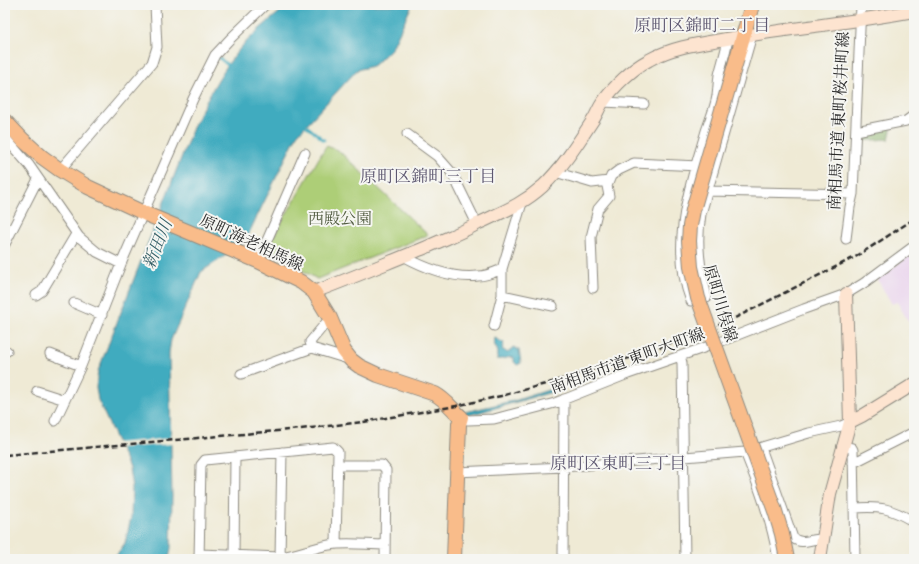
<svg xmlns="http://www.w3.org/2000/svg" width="919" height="564" viewBox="0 0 919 564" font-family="Alegreya,'Noto Serif JP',serif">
  <rect width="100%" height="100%" fill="#f6f6f2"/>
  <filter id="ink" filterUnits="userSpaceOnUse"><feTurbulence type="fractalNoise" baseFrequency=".025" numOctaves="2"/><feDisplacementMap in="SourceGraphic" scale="8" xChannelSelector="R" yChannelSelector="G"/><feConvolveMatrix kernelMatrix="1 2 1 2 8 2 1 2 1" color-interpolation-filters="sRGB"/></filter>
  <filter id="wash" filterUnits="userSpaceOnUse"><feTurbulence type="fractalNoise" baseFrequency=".012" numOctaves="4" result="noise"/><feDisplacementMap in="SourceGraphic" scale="16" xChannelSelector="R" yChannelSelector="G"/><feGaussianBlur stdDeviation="0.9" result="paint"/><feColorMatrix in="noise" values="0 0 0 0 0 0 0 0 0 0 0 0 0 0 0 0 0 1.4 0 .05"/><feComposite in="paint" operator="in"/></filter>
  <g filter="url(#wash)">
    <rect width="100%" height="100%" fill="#efead5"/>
    <!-- built -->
    <path fill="#e9d2ed" d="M914,252v79l-17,-29 -5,2 -15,-25z"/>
    <!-- green -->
    <path fill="#adce77" stroke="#6c7c51" d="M326,146l12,4 90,85 -111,44 -51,-30z"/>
    <!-- forest -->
    <path fill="#8ab168" stroke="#5a6e4a" d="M892,126l-3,13 -29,2v-9z"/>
    <!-- water -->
    <path fill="#3fabbf" stroke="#356b75" d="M288,5h124l-20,43 -12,12 -8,6 -15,4 -60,65 -53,108 -43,29 -30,68 -2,13 3,143 -1,52 -2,11h-55l11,-16 6,-25 1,-30 -3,-20 -31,-68 -2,-13 2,-16 96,-246c12,-24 24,-48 40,-69 15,-20 35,-35 54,-51z
      M495,338l9,5 -2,6 6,4 5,-6 6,3 2,13 -4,2 -3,-3v-4c-6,-2 -10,2 -17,1 0,-2 1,-4 1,-6 -1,-6 -6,-8 -3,-15z
      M561,386l2,1v2l-97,27 -1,-4 52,-12z"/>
    <!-- pier -->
    <path fill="#efead5" d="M173,438v6l-55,4 -3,-5z"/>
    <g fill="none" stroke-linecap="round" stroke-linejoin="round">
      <!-- stream -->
      <path stroke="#3fabbf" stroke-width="2.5" d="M218,57l11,9
        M304,124l20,16"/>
    </g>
  </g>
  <g filter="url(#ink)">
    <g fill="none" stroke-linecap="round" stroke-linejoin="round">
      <!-- street casing -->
      <g stroke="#8d8a80" stroke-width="11">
        <path id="street" d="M728,39c-2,12 -6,24 -9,36 -1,7 -1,14 -2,21 -2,12 -7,23 -11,35 -16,54 -37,114 -15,170l16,-4c-7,-28 -11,-54 -6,-83l51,-179
          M603,102l41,2
          M856,131l50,-10 8,-6
          M407,134l30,22 15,17 25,51
          M7,140l22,25 50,72 18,15 24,12 72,-165 22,-44 15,-16 35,-34
          M60,170l92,-107 5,-16 -2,-42
          M555,172l37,11 17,-2
          M707,191l146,3
          M846,239l4,-32 3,-13 8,-189
          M5,244l33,-65
          M403,256c22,12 50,23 75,20 9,0 17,-4 24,-7
          M258,261l47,-108
          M593,288l-2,-51 7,-28 11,-13 -2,-10 4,-10 8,-6 15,-7 65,3
          M36,295l6,-4 34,-57
          M502,295l51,11
          M74,303l28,12
          M494,326l8,-31v-26l20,-66
          M312,348l39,12
          M5,351h2
          M50,354l31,12
          M680,356l2,7 3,196
          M241,374l71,-26 -2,-6 20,-24
          M37,391l28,9
          M461,417l7,3 26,-1 61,-16 73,-29 84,-29 92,-36 42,-15 18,-11 50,-37
          M55,421l26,-55 40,-102
          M842,446l10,2 1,2 2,109
          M761,448l32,90c11,8 17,0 30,1
          M745,452c14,35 27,70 33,107
          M853,463l61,-31
          M338,465h44l4,5 -1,89
          M457,472l107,-5 181,-15 64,-19 32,-7 9,-4
          M854,508c26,-2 37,0 60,14
          M199,554l81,3c16,-2 32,-9 49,-12 18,-3 38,0 56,0
          M234,555l1,-98
          M280,557l2,-105
          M199,559l2,-94 4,-5 128,-13 5,5 -2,92
          M563,559l1,-160"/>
      </g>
      <!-- secondary casing -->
      <g stroke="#8d8a80" stroke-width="14">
        <path id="secondary" d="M314,292c38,-14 75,-30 113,-45 17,-8 34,-14 50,-23 25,-12 45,-19 66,-38 20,-19 35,-43 50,-66 4,-6 6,-13 10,-18 11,-16 29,-33 46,-42 25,-14 55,-17 83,-22 61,-10 122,-16 182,-27
          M850,422l12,-6 52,-32
          M820,559l10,-65 20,-72 -4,-128"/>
      </g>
      <!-- primary casing -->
      <g stroke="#8d8a80" stroke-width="16">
        <path id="primary" d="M737,58l15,-53
          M5,121l18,19 19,17 18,13 28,17 58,27 112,47 43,21 13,10 16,26 14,33 7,9 8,6 19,9 57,19c11,6 17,15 26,23l-2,7 -5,135"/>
      </g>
      <!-- street -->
      <use href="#street" stroke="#fff" stroke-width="9"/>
      <!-- secondary -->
      <use href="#secondary" stroke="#fde4d0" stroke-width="12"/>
      <!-- primary -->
      <use href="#primary" stroke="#f9bc8a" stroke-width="14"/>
      <!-- rail -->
      <path stroke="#2b2b2b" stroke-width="2.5" stroke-dasharray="6 3" stroke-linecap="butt" d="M5,455l306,-27 52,-6 93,-16 45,-10 48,-13 90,-28 96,-37 122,-62 57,-37"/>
      <!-- primary-bridge casing -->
      <g stroke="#8d8a80" stroke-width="16" stroke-linecap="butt">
        <path id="primary-bridge" d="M737,58l-44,152 -3,16 -1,15 2,26 7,31 77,213 7,23 5,25"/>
      </g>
      <!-- primary-bridge -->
      <use href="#primary-bridge" stroke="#f9bc8a" stroke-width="14"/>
    </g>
  </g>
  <g text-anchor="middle" stroke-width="4" stroke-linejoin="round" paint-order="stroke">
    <!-- street labels -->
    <g font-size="16" fill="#2b2b2b" stroke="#f6f6f2">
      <text transform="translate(838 121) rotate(-87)" y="6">南相馬市道 東町桜井町線</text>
      <text transform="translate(252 242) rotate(25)" y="6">原町海老相馬線</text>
      <text transform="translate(721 303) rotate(73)" y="6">原町川俣線</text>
      <text transform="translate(627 360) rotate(-20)" y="6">南相馬市道 東町大町線</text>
    </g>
    <!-- park labels -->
    <g font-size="16" fill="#525c42" stroke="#f6f6f2">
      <text x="340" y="224">西殿公園</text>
    </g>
    <!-- neighbourhood labels -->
    <g font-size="17" fill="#5d5770" stroke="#f6f6f2">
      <text x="702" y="31">原町区錦町二丁目</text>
      <text x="428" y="182">原町区錦町三丁目</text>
      <text x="618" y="469">原町区東町三丁目</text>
    </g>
    <!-- water labels -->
    <g font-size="17" font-style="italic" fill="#335e66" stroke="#f6f6f2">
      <text transform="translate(157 244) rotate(-68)" y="6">新田川</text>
    </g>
  </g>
  <!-- margin -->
  <rect width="919" height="564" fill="none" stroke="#f6f6f2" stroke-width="20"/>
</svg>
